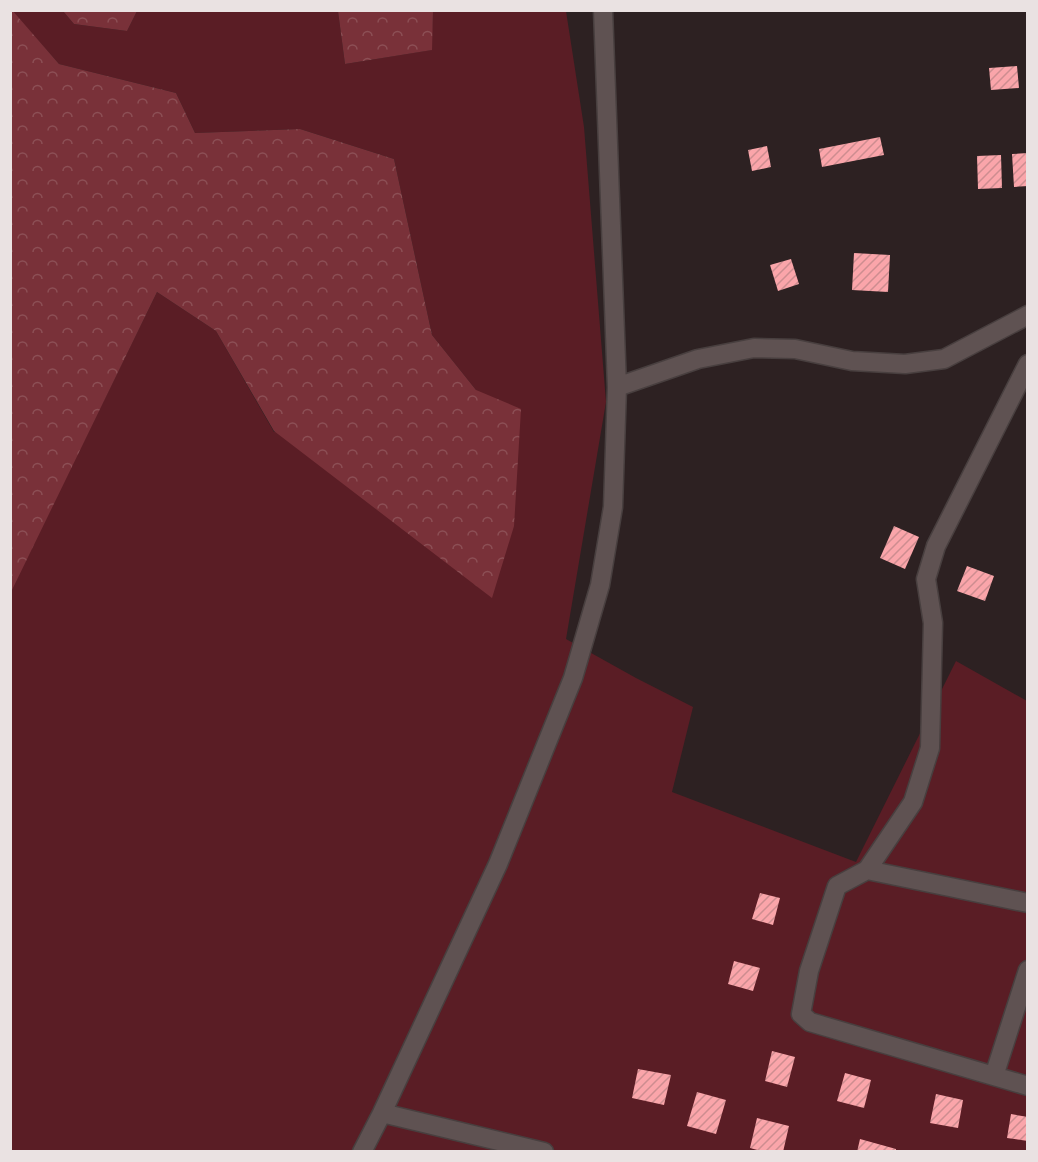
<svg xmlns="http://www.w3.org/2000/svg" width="1038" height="1162" viewBox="0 0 1038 1162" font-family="'Exo 2',sans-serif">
  <defs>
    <pattern id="forest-crowns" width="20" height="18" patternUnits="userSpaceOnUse" patternTransform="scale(1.5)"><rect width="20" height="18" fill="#793139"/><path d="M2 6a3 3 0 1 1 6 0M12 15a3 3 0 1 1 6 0" fill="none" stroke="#8c4f55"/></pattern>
    <pattern id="building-hatch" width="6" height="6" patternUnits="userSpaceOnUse" patternTransform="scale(1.5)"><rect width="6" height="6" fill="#faa5aa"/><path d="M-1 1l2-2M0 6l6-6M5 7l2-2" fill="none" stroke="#cd8d90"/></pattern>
  </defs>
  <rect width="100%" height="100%" fill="#2d2122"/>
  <!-- grass -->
  <path fill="#5a1d25" d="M12,11h51l11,13 53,7 10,-20h201l7,53 86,-14 2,-39h133l18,116 22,275 -40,237 70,39 57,29 -21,85 184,70 100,-201 71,40v450h-1016l-1,-559 147,-300 59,39 58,101 202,-42 -44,-55 -38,-176 -94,-30 -105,4 -19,-40 -117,-29z"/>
  <!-- forest -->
  <path fill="url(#forest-crowns)" d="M12,10l47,54 117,29 19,40 105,-4 94,30 38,176 44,55 45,19 -7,117 -22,72 -218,-167 -58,-100 -59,-39 -146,300 -1,-581z
    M63,11h74l-10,20 -53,-7z
    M338,11h95l-1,39 -87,14z"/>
  <!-- building -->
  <path fill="url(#building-hatch)" d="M1017,66l2,22 -28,2 -2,-22z
    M880,137l4,18 -62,12 -3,-18z
    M767,146l4,21 -19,4 -4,-21z
    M1028,153v33l-14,1 -2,-33z
    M1001,155l1,33 -24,1 -1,-33z
    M854,253l36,2 -2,37 -36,-2z
    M791,259l8,25 -21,7 -8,-26z
    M894,526l25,11 -14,32 -25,-11z
    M967,566l27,10 -9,25 -28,-10z
    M760,893l20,5 -7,27 -21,-6z
    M734,961l26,7 -7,23 -25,-7z
    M772,1051l23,6 -8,30 -22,-6z
    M638,1069l33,6 -7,30 -32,-7z
    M845,1073l26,7 -7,28 -27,-7z
    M697,1092l29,8 -10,34 -29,-8z
    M936,1094l27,6 -5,28 -28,-5z
    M1011,1114l17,3v24l-21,-3z
    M757,1118l32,8 -6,26h-18l-15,-4z
    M860,1139l36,10v3h-39z"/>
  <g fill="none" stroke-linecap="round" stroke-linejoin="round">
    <!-- minor casing -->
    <g stroke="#483f3f" stroke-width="21">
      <path id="minor" d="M617,387l81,-28 56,-11 41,1 57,12 53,3 39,-5 84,-44
        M867,870l46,-68 17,-54 3,-125 -7,-44 10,-33 92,-182
        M1028,903l-161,-33 -30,16 -28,85 -8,43 9,8 218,64
        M994,1076l34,-106
        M382,1113l162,39
        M362,1152l20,-39 116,-249 75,-186 27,-93 13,-78 4,-120 -14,-377"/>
    </g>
    <!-- minor -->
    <use href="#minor" stroke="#5f5252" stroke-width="18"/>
  </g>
  <!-- border -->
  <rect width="1038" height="1162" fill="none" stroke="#eae2e2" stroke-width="24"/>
</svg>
